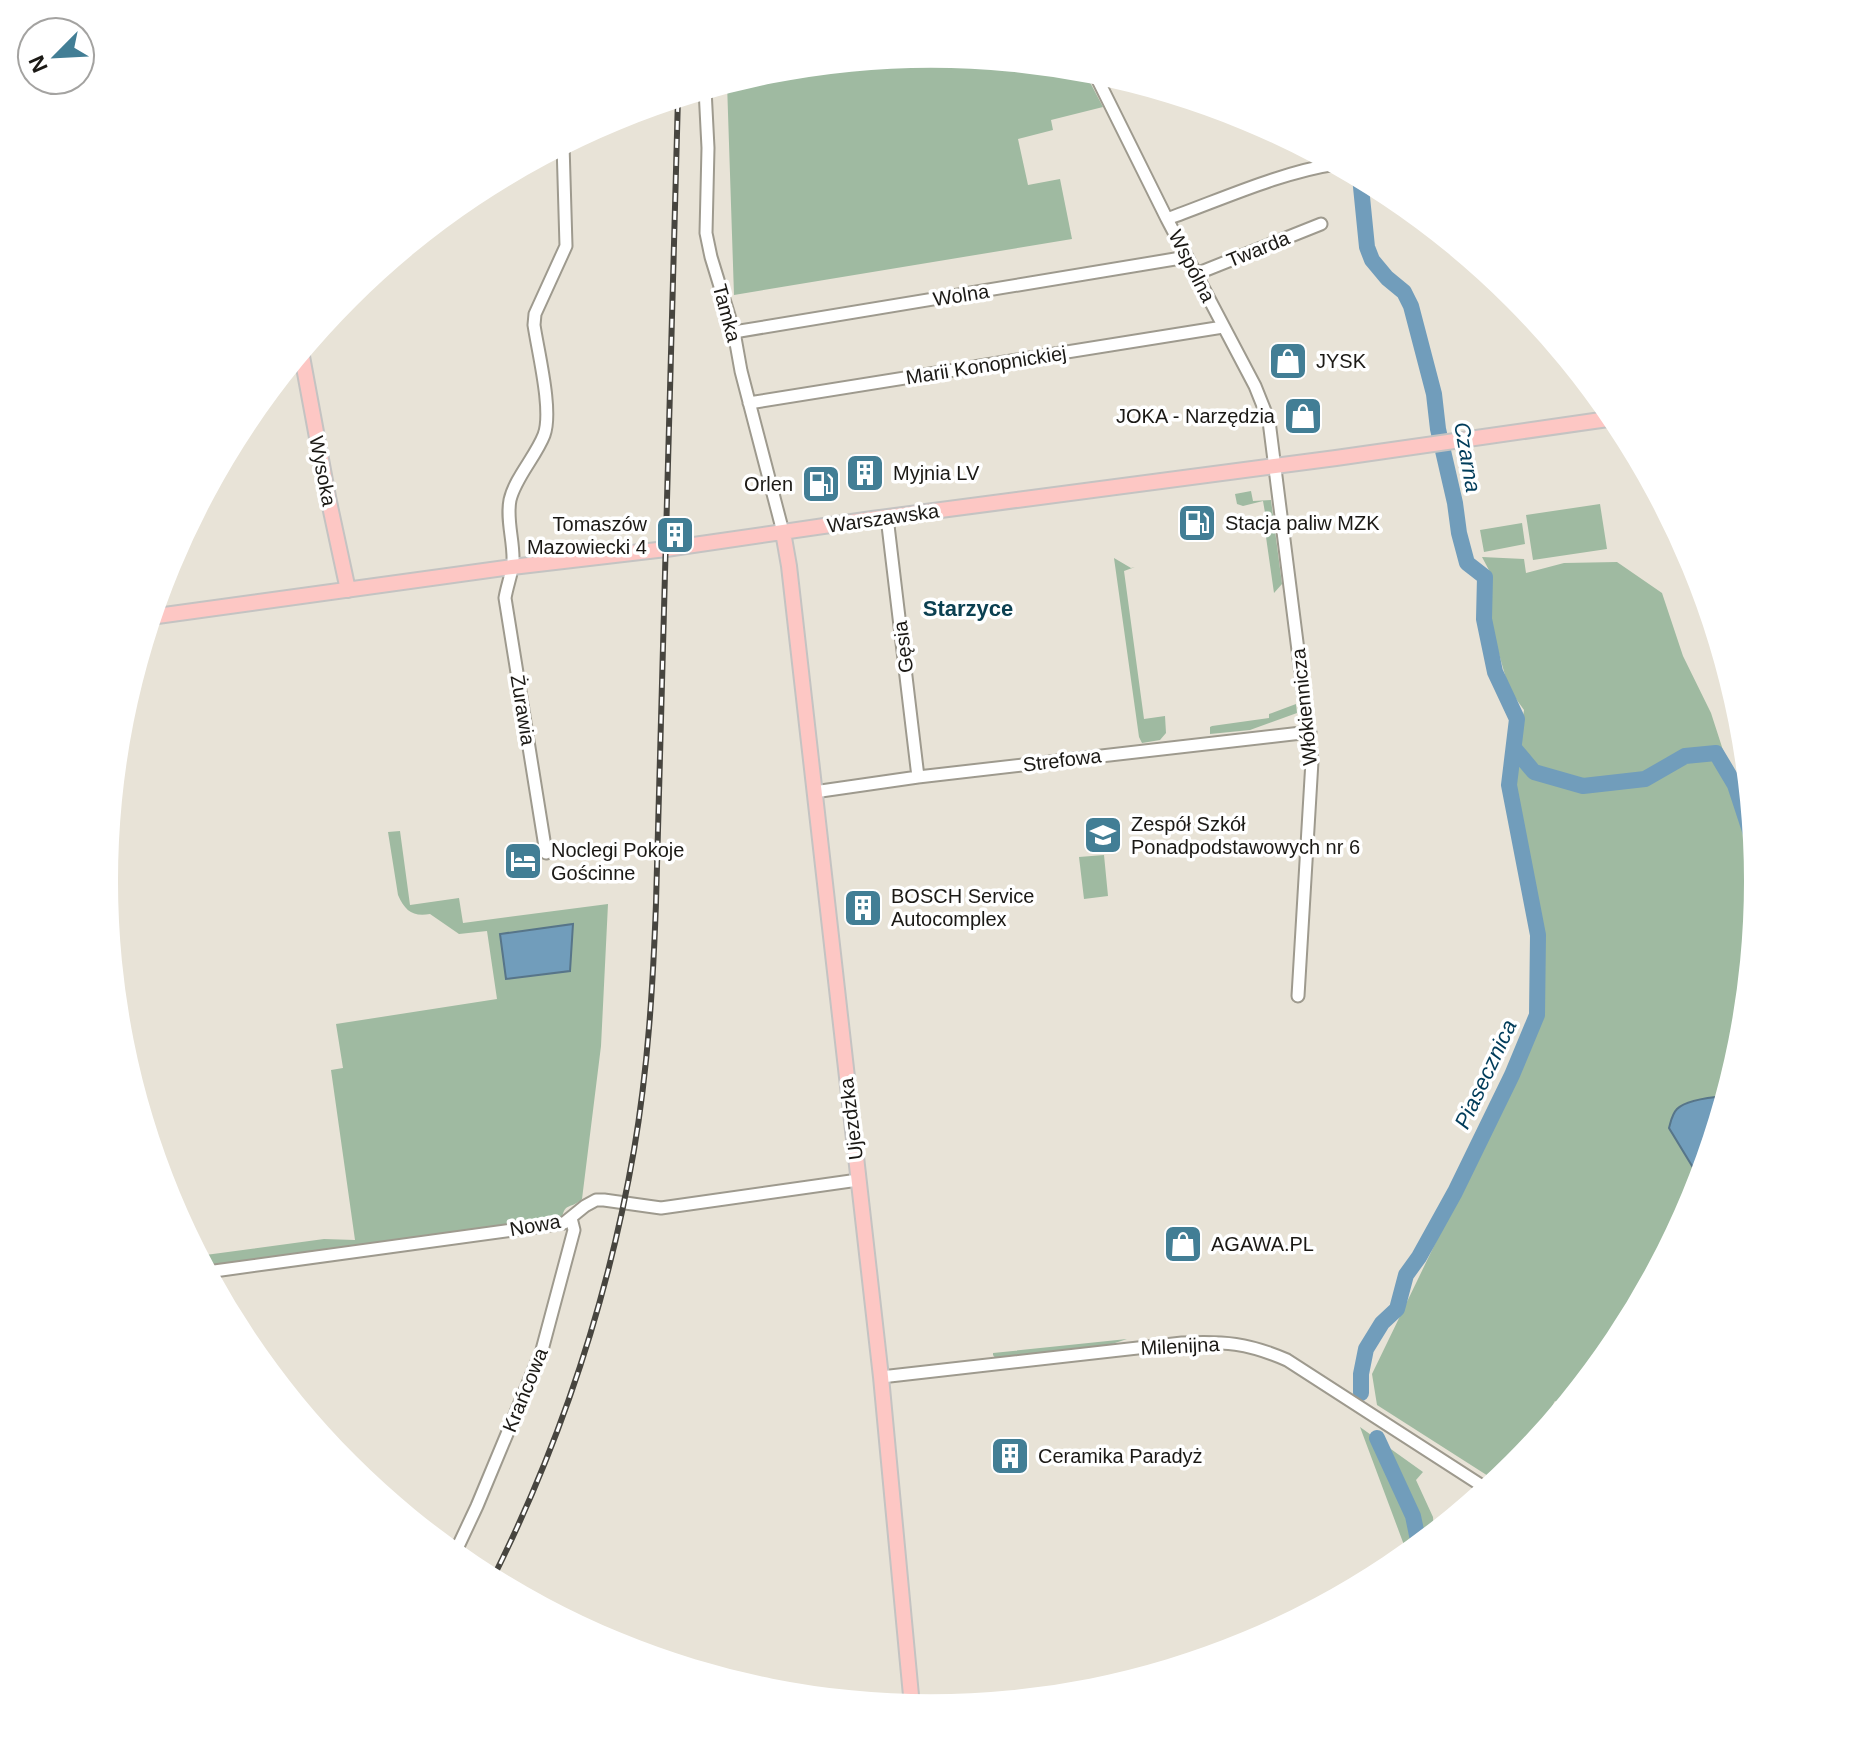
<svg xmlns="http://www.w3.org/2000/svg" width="1861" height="1762" viewBox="0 0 1861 1762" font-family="Arial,sans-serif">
  <rect width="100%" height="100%" fill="#e8e3d7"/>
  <!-- green -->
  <path fill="#9fbaa1" d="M931,54l152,15 20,38 -52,13 2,10 -35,9 10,46 32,-6 12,60 -338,56 -7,-212 43,-13z
    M1251,491l2,10 18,-1 11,84 -8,9 -8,-56 3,-1 -6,-35 -20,5 -6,-2 -2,-10z
    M1600,504l7,45 -74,11 -7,-45z
    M1522,523l3,21 -41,8 -4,-22z
    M1482,557l42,2 2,14 38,-10 53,-1 45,31 21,63 28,57 43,133 3,35 -15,162 -48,155 -76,143 -54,65 -9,-5 -31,54 -9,11 -19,15 -119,-76 -5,-31 138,-285 29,-73v-80l-23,-128 2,-54 6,-44 -15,-21 -20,-70 2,-45z
    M1114,558l17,10 4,-1 -11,4 20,148 21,-3 1,17 -6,7 -18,3 -3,-6z
    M1296,704l1,9 -47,17 -40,4v-7l2,-1 57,-8v-4z
    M400,831l10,74 49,-7 4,25 145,-19 -7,142 -19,153c-10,10 -18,3 -20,20l-357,50 -7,-13 126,-17 31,1 -24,-170 12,-2 -7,-44 161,-25 -10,-68 -28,3 -29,-20c-17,3 -25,-3 -32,-19l-10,-63z
    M1104,855l4,41 -24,3 -5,-42z
    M1127,1339l-21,7 -110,13 -3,-4v-2z
    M1360,1427l63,45 -7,8 17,37 1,15 -30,25v-12z"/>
  <!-- water -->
  <path fill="#719dbb" stroke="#577589" stroke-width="2" d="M573,924l-3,47 -64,8 -6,-45z
    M1725,1096l-25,83 -31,-51c2,-7 3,-14 8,-19 9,-9 36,-12 48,-13z"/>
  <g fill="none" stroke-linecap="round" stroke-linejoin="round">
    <!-- river -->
    <path stroke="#719dbb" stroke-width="16" d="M1360,177l7,70 5,13 15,18 17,14 7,14 23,88 4,35 17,74 4,30 8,30 18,14 -1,42 11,53 22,47 -8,66 29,150 -1,80 -25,60 -57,117 -36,65 -13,18 -9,34 -15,14 -16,26 -5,25v19
      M1514,748l20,24 49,14 62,-7 40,-23 31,-3 19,32 18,55
      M1377,1438l36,78 6,29"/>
    <!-- minor casing -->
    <g stroke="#9e9a8e" stroke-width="15">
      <path id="minor" d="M1093,70l74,149 88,167 14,35 43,340 -14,235
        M705,89l3,59 -2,85 5,24 23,75 7,39 42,161
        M1167,219c53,-19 114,-47 169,-55
        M1196,274l125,-50
        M734,332l453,-75
        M749,403l474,-76
        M887,517l31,260
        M814,792l104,-15 392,-45
        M546,853l-41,-255c2,-12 7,-25 8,-36 1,-21 -7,-42 -3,-62 5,-22 26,-44 34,-65 9,-24 -6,-83 -10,-110l1,-11 31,-68 -3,-102
        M207,1272l357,-49 21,-17 11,-6h8l57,8 197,-28
        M881,1377l301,-34c42,-2 66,0 105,17l200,129
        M454,1555l23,-49 65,-156 32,-120 -3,-12"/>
    </g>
    <!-- major casing -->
    <g stroke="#c4c3c2" stroke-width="18">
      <path id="major" d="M301,351l27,146 20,93
        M783,532l6,34 92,811 31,329
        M150,617l362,-50 154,-18 206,-30 464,-61 279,-40"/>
    </g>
    <!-- minor -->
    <use href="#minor" stroke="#fff" stroke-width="11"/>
    <!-- major -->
    <use href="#major" stroke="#fdc7c4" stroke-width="14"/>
    <!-- rail casing -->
    <g stroke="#47453f" stroke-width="6">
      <path id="rail" d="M492,1580c68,-136 116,-280 142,-430 14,-82 19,-165 22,-247l22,-806"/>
    </g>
    <!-- rail -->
    <use href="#rail" stroke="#fff" stroke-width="3" stroke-dasharray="9" stroke-linecap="butt"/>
  </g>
  <!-- icons -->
  <defs>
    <g id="shop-square" transform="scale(2)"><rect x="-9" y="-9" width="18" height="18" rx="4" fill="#427e95" stroke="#fff"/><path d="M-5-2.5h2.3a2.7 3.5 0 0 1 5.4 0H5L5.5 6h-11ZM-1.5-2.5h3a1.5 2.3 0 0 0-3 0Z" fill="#fff"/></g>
    <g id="building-square" transform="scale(2)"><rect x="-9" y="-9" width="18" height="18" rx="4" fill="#427e95" stroke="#fff"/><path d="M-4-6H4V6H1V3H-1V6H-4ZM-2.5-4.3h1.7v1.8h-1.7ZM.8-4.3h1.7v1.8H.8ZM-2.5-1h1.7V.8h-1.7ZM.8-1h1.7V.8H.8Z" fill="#fff"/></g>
    <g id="fuel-square" transform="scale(2)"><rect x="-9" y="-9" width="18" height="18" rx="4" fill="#427e95" stroke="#fff"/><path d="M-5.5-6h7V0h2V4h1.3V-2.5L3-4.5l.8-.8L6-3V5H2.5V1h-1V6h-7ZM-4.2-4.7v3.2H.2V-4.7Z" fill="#fff"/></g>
    <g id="school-square" transform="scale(2)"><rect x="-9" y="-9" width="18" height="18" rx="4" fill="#427e95" stroke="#fff"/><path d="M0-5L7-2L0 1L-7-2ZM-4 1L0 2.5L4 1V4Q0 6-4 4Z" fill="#fff"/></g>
    <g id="hotel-square" transform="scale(2)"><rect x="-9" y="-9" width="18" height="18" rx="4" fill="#427e95" stroke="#fff"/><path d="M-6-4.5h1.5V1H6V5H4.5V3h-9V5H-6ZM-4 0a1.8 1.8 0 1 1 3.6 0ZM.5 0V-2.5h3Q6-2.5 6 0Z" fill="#fff"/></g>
  </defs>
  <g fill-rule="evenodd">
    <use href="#shop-square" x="1288" y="361"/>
    <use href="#shop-square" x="1303" y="416"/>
    <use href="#building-square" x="865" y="473"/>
    <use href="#fuel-square" x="821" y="484"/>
    <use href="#fuel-square" x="1197" y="523"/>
    <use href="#building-square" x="675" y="535"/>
    <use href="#school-square" x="1103" y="835"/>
    <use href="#hotel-square" x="523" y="861"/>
    <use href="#building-square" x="863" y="908"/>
    <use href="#shop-square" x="1183" y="1244"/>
    <use href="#building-square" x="1010" y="1456"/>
  </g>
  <g text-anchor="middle" stroke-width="7" stroke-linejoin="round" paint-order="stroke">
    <!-- street labels -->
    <g font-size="20" fill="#1b1915" stroke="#fff">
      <text transform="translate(1258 249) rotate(-22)" y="7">Twarda</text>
      <text transform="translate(1192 266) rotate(63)" y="7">Wspólna</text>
      <text transform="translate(961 295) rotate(-9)" y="7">Wolna</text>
      <text transform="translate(727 313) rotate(75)" y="7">Tamka</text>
      <text transform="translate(986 365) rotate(-9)" y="7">Marii Konopnickiej</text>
      <text transform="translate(323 471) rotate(79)" y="7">Wysoka</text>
      <text transform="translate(883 518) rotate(-8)" y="7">Warszawska</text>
      <text transform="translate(903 647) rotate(-97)" y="7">Gęsia</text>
      <text transform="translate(1304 707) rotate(-96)" y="7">Włókiennicza</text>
      <text transform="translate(523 710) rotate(81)" y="7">Żurawia</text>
      <text transform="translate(1062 760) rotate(-7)" y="7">Strefowa</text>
      <text transform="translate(851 1119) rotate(-97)" y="7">Ujezdzka</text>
      <text transform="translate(535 1225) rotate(-10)" y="7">Nowa</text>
      <text transform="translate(1180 1346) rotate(-3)" y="7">Milenijna</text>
      <text transform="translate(525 1390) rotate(-68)" y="7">Krańcowa</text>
    </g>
    <!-- poi labels -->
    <g font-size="20" fill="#1b1915" stroke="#fff" text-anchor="start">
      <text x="1316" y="368">JYSK</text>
      <text x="1275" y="423" text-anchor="end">JOKA - Narzędzia</text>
      <text x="893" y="480">Myjnia LV</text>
      <text x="793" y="491" text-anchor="end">Orlen</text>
      <text x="1225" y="530">Stacja paliw MZK</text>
      <text x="647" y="531" text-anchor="end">Tomaszów<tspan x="647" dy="23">Mazowiecki 4</tspan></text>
      <text x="1131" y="831">Zespół Szkół<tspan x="1131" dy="23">Ponadpodstawowych nr 6</tspan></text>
      <text x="551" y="857">Noclegi Pokoje<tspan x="551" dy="23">Gościnne</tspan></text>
      <text x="891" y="903">BOSCH Service<tspan x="891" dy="23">Autocomplex</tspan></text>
      <text x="1211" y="1251">AGAWA.PL</text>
      <text x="1038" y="1463">Ceramika Paradyż</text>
    </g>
    <!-- water labels -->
    <g font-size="22" font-style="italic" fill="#003c5a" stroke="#fff">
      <text transform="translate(1468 457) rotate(80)" y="8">Czarna</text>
      <text transform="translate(1485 1074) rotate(-65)" y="8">Piasecznica</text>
    </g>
    <!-- neighbourhood labels -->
    <g font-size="22" font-weight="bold" fill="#0b4051" stroke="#fff">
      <text x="968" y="616">Starzyce</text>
    </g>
  </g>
  <!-- crop -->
  <path d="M0 0H1861V1762H0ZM118 881a813 813 0 1 1 1626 0a813 813 0 1 1-1626 0Z" fill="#fff" fill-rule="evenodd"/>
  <!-- north arrow -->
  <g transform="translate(56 56) rotate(246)"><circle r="38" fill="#ffffff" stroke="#a4a3a1" stroke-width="2"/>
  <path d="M0-6L14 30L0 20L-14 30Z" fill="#427e95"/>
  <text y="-12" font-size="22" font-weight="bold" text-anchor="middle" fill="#1b1915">N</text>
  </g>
</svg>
